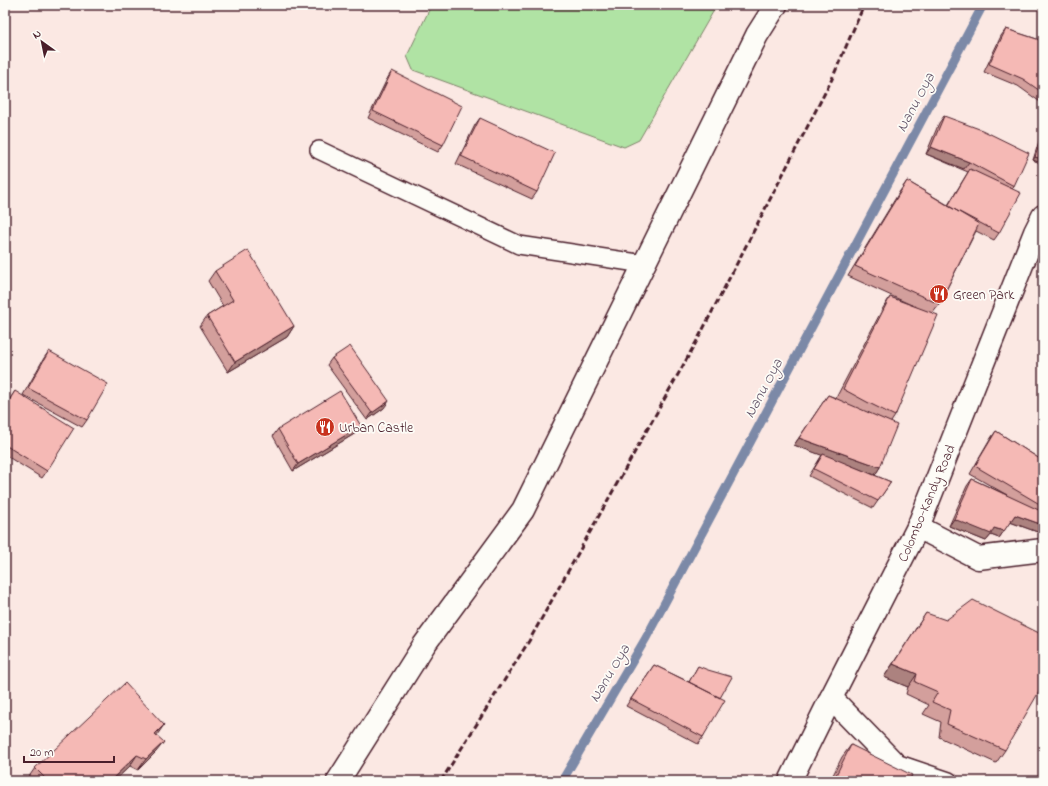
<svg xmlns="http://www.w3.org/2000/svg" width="1048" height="786" viewBox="0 0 1048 786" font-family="'Indie Flower',sans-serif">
  <rect width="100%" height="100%" fill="#fbe8e3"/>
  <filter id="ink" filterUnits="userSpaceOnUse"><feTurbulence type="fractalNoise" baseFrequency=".025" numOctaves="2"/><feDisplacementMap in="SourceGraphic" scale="8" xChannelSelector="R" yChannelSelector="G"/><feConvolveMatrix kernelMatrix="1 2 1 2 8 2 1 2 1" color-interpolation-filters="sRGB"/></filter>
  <g filter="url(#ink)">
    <!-- green -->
    <path fill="#b0e3a4" stroke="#7d8168" d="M438,5h279l-78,135 -15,7 -211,-77 -6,-14 23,-48z"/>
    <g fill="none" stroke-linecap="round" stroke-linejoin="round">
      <!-- stream -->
      <path stroke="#7c89a7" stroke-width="9" d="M562,781l84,-143 337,-633"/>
      <!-- service casing -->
      <g stroke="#4a1f2b" stroke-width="20">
        <path id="service" d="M319,150l200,95 125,19
          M893,762l56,19"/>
      </g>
      <!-- minor casing -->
      <g stroke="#4a1f2b" stroke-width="25">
        <path id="minor" d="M918,527l60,31 65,-8
          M831,698l62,64 12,19
          M338,781l86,-136 99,-135 234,-475 19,-30"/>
      </g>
      <!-- trunk casing -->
      <g stroke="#4a1f2b" stroke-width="25">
        <path id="trunk" d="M790,781l41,-83 87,-171 117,-295 8,-16"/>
      </g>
      <!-- service -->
      <use href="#service" stroke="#fdfcf7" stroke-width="17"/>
      <!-- minor -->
      <use href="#minor" stroke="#fdfcf7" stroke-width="22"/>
      <!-- trunk -->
      <use href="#trunk" stroke="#fdfcf7" stroke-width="22"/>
      <!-- rail -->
      <path stroke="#4a1f2b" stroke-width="3" stroke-dasharray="6 3" stroke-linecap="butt" d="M441,781l88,-140 170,-304 133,-258 32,-74"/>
    </g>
    <!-- wall -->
    <path fill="#d39f9c" stroke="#4a1f2b" d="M1006,29l37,12v63l-25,-18 -34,-14 17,-36z
      M392,71l51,74 -5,7 -70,-34 19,-39z
      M944,116l70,70 -2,3 -13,44 -5,7 -18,-9 -37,73 -7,9 -37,103 -4,6 -11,45 -5,8 -20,-8 36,15 -18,26 -64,-32 13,-21 -28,-10 34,-50 8,3 47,-90 7,-11 28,11 -70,-32 52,-85 7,-10 41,24 20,-33 -42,-18 13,-31z
      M480,118l57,74 -5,7 -76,-35 19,-39z
      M1043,134v30l-10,-4 7,-22z
      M215,271l79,55 -7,11 -59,35 -28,-46 7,-10 16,-10 -15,-25z
      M49,351l38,69 -5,7 -59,-32 21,-37z
      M332,358l52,50 -17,12 -40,-55z
      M15,391l32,80 -5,7 -37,-23v-49z
      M278,429l78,4 -63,38 -20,-35z
      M996,431l47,30v73l-33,-12 -11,16 -8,-3 -5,6 -37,-15 18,-40 5,-7 35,16 -37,-21 21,-36z
      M926,613l79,137 -9,13 -57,-26 2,-15 -18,-8 6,-9 -23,-11 2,-7 -24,-10z
      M654,665l35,17 9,-16 22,32 -17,39 -5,7 -72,-38z
      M157,736l-1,16 -18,18 -8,-4 -16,15h-83l-3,-3 7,-10z
      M851,745l58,36h-79l12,-24z"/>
    <!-- shaded-wall -->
    <path fill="#ac827f" stroke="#4a1f2b" d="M931,147l38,15 -5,7 -38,-15z
      M1035,157l8,2v5l-10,-4z
      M294,326l-7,11 -59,35 7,-10z
      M389,401l-5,7 -17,12 5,-7z
      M361,426l-5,7 -63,38 5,-7z
      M799,438l81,29 -5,8 -81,-30z
      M1015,515l28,10v9l-33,-12z
      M954,519l40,9 10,3 -5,7 -8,-3 -5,6 -37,-15z
      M893,664l24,10 -9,13 -24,-10z
      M164,725l-7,10 -9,9 7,-10z
      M164,742l-8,10 -18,18 8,-11z
      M137,755l-7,11 -16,15h-4z"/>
    <!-- building -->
    <path fill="#f5b9b5" stroke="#4a1f2b" d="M1006,29l37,12v52l-20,-14 -34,-15z
      M392,71l70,35 -19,39 -70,-34z
      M944,116l38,14 47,23 -15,33 -45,-24 -38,-15z
      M480,118l75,35 -18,39 -76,-36z
      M1043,134v25l-8,-2z
      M970,169l51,24 -22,40 -51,-27z
      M907,181l72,43 -40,80 -84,-38z
      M248,250l46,76 -59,36 -28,-46 26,-16 -18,-29z
      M890,297l48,18 -43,101 -28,-14 -24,-13z
      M350,346l39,55 -17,12 -40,-55z
      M49,351l59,33 -21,36 -59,-32z
      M15,391l59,37 -27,43 -42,-26v-38z
      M340,391l21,35 -63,38 -20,-35z
      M828,395l69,30 -17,42 -81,-29z
      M996,431l47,30v45l-68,-40z
      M823,454l68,28 -13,19 -64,-32z
      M972,479l71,33v13l-28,-10 -11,16 -10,-3 -3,6 -37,-15z
      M973,600l70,35v50l-38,65 -58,-26 3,-14 -18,-8 6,-10 -23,-10 2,-8 -24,-10 33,-51 20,7z
      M654,665l71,35 -22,37 -72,-38z
      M698,666l10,4 24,7 -12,21 -31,-16z
      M125,683l39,42 -9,9 9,8 -18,17 -9,-4 -27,26h-62l-13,-13z
      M851,745l61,30 -3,6h-76z"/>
  </g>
  <!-- icons -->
  <defs>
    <g id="restaurant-disc" transform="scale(1)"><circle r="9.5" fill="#c8321e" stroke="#fdfcf7"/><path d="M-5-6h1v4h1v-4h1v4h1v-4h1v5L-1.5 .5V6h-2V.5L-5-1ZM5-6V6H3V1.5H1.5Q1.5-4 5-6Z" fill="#fff"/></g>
  </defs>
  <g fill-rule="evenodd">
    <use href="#restaurant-disc" x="939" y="294"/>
    <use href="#restaurant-disc" x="325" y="427"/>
  </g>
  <g text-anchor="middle" stroke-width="3.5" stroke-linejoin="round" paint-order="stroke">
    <!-- poi labels -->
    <g font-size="14" fill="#4a1f2b" stroke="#fdfcf7" text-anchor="start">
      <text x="953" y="299">Green Park</text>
      <text x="339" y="432">Urban Castle</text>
    </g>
    <!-- street labels -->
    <g font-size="14" fill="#4a1f2b" stroke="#fdfcf7">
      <text transform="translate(926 503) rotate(-67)" y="5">Colombo-Kandy Road</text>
    </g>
    <!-- water labels -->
    <g font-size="15" font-style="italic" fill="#635469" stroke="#fdfcf7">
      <text transform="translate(915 102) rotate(-62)" y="5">Nanu Oya</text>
      <text transform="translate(763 388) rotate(-62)" y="5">Nanu Oya</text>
      <text transform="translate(609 673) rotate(-59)" y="5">Nanu Oya</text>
    </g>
  </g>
  <!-- margin -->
  <rect width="1048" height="786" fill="none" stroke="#fdfcf7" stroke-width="20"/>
  <rect x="10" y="10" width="1028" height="766" fill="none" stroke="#4a1f2b" stroke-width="1.5" filter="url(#ink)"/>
  <!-- north arrow -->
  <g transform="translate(42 42) rotate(327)" stroke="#fdfcf7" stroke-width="3" paint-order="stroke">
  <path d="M0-3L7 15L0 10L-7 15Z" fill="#4a1f2b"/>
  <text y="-6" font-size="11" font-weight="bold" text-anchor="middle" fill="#4a1f2b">N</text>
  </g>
  <!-- scale -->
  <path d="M24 756v6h90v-6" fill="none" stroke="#4a1f2b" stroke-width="2"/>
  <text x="30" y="756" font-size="12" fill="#4a1f2b" stroke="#fdfcf7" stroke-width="3" paint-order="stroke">20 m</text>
</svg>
